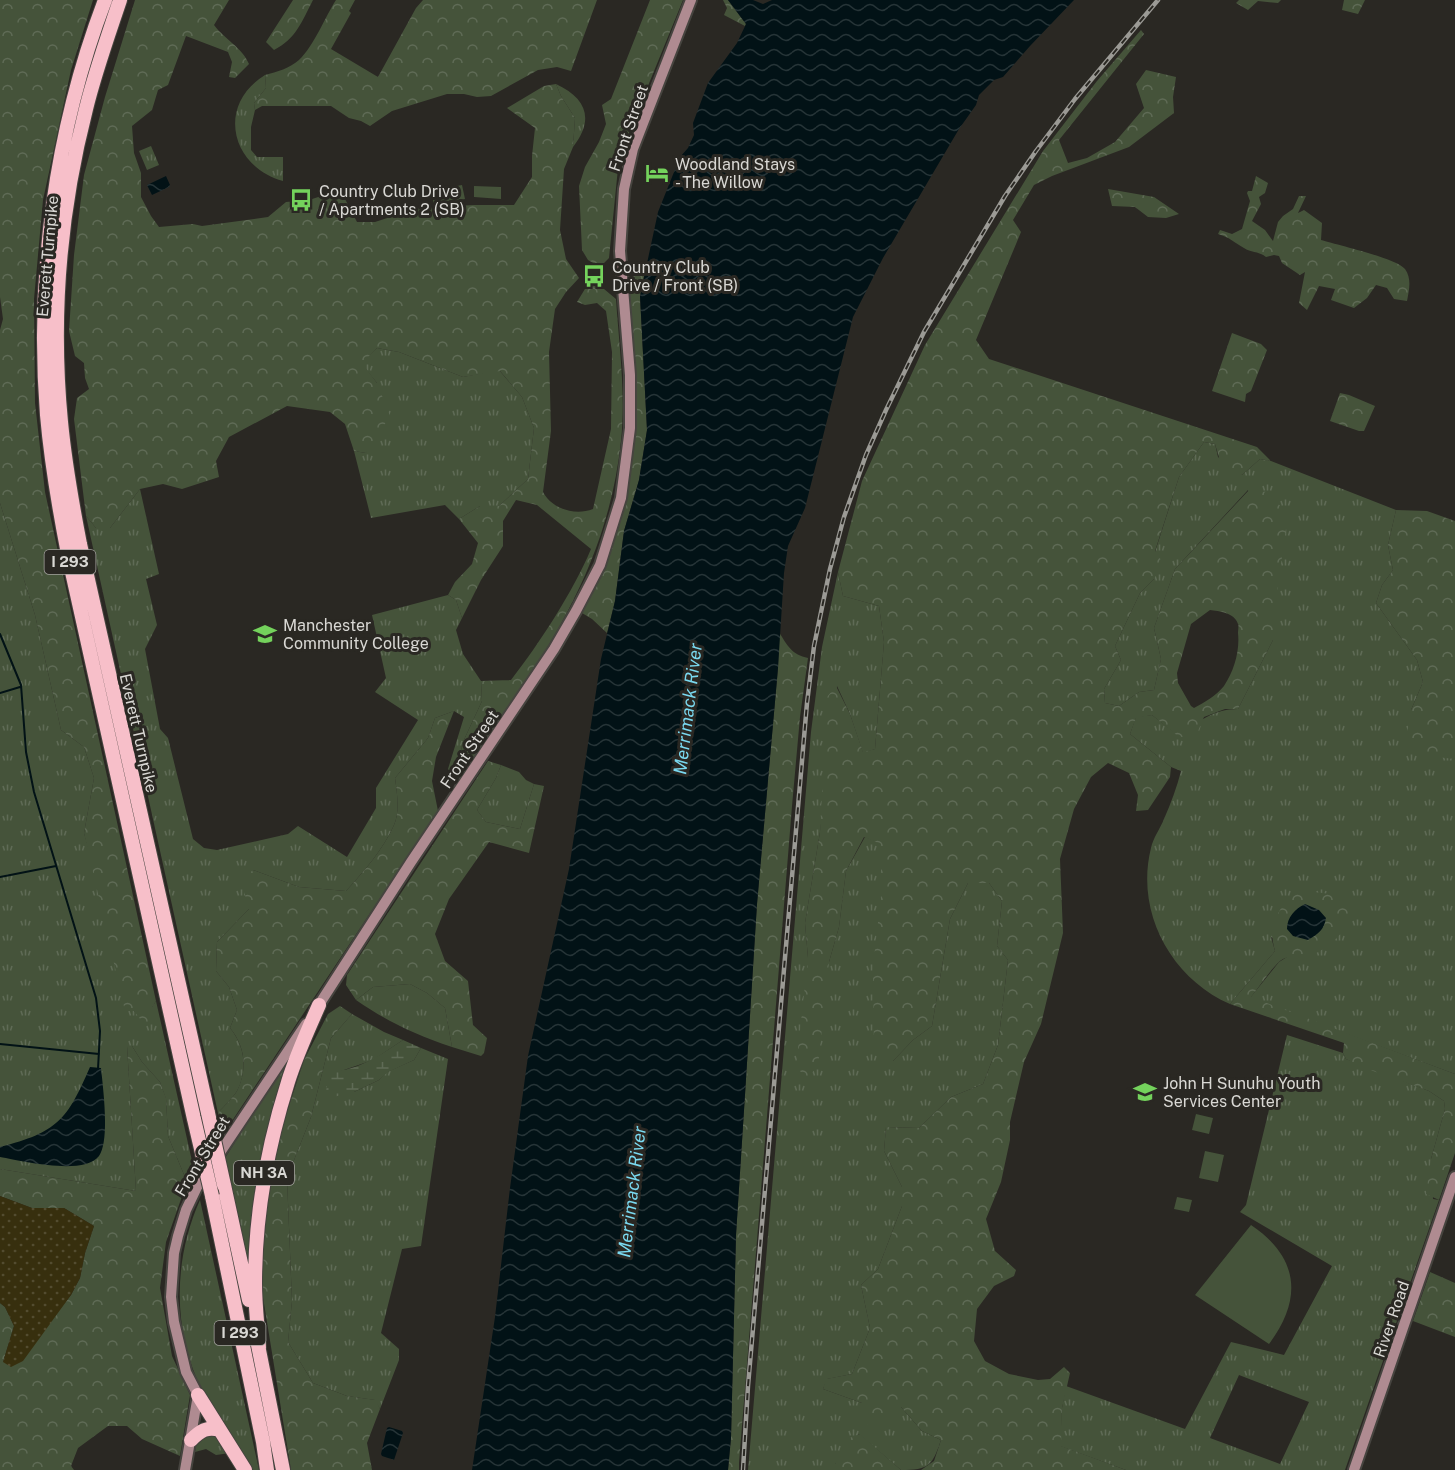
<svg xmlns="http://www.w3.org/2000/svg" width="1455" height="1470" viewBox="0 0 1455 1470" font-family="'Public Sans',sans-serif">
  <defs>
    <pattern id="grass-tufts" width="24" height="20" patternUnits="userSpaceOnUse" patternTransform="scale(1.5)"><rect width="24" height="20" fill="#45533a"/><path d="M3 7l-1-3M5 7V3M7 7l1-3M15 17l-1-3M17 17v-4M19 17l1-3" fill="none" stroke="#5f6b56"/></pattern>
    <pattern id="forest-crowns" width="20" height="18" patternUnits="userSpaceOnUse" patternTransform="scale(1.5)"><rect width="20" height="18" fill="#45533a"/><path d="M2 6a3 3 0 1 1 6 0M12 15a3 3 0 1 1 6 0" fill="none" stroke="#5f6b56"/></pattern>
    <pattern id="wetland-marsh" width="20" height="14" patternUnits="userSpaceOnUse" patternTransform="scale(1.5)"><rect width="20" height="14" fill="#45533a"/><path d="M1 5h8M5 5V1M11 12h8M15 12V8" fill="none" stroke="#5f6b56"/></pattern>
    <pattern id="sand-dots" width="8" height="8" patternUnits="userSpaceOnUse" patternTransform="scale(1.5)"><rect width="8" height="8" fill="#372f0e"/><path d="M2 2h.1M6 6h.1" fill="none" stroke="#534c30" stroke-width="1.8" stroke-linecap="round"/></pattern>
    <pattern id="water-waves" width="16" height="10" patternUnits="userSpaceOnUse" patternTransform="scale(1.5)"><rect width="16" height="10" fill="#021216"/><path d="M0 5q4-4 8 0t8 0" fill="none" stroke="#263437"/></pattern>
  </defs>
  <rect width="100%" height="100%" fill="#2a2823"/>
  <!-- grass -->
  <path fill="url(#grass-tufts)" fill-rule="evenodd" d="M265,75l1,13 -12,15 1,7 -4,17v23l6,7h26v24c-52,-14 -67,-76 -18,-106z
    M556,84c30,14 39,35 17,63l2,-29 -14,-22z
    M151,146l8,19 -12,5 -8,-19z
    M377,348l22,4 64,25 36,-7 23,27 12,31 -6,51 -29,27h-19l-21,13 -14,-14 -74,13 -17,-67 12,2 11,-70 -16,-20z
    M1204,442l11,2 3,13 24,18 18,-16 11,2 125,49 -8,35 5,25 -11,15 -6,18 41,57 6,22 -12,28 40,47 4,2v315l-205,-76 29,-36 8,-5h20l-36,-20 4,14 -45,53c-59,-26 -95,-92 -79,-156 2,-10 9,-19 13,-29 7,-16 13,-32 17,-48l-10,-4 -41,-33 6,-17 16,-2 27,21c19,-14 34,-27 59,-27l35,-69v-19l-25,-131 -73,79 -21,59 7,31 -7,31 -15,2 -20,14 -14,-3 -1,-14 17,-29 -6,-14 25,-53 14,-14 1,-27 24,-75z
    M140,489l19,85 -13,5 11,46 -12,24 15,80 8,9 25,101 11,9 13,2 71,-16 10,-8 49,31 29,-49v-20l42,-68 -43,-28 11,-14 -14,-63 76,-20 8,5 6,18 -6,12 7,24 18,27 1,20 -20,43 -2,17 7,7 -9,10 -4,-1 -6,-8 16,-52 -10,-6 -19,7 -7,20 -33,40c2,14 5,34 -1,47 -11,25 -30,46 -48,66l-47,-4 -46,-17 -4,39 -32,33 -1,29 13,16 8,23 -7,18c15,18 18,42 7,63 -5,8 -13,15 -19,22l-132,-597 10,12h14z
    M0,503l35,112 26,115 23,17 10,31 -10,55 50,178 18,10v-14l4,-6 38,169 -7,12 -19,-46 -2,-37 -6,-17 -18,-20 -10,-16h-5l9,145 -136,-22z
    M838,572l5,24 36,10 5,36 -9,107 -12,4 -13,-39 -13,-28 -17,146 -15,91 3,35 21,4 10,-35 7,-56 19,-34 16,6v53l12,165 20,-21 19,-14 18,-107 18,-36h21l13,18 -5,45 11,14 -10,85 -15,39 -32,13 -32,31 -33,-1 -2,24 18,36v19l-24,63 -17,16 9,43 -18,46 -25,5 -4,10 39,14 39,4 21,24 19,9c-9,26 -12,30 -40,30l-42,-36 -24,30v6h-87l63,-738 11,-85z
    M501,765l18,7 7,8 8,4 -14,45 -34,-7 -9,-12 19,-32z
    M410,984l17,9 18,15 7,39c-36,-12 -64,-25 -96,-47l17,-13z
    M352,1014l32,18 19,8 -30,20 -32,11 13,21 25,-12 8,-8 27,-12 7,-12 27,11 -27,187 -19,3 -21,84 18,16v11l-19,49 -5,-9 -28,-4 -34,-13 -25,-41 4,-41 -5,-123 24,-61 20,-79z
    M1287,1035l56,18 3,6 83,32 15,10 1,8 -14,50 2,40 6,1 -94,270h-219l-66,-24 2,-38 4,-22 119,43 46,-87 53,13 48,-89 -92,-54 6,-7zM1239,1375l70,27 -29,62 -70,-26z
    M296,1046l-44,215h-5l-22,-103z
    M200,1200l59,270h-8c-13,-28 -34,-51 -48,-78 -31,-60 -30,-132 -3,-192z
    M213,1432l17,21 -14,2 -10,-6 -11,3 2,-13z"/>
  <!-- forest -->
  <path fill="url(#forest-crowns)" fill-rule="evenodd" d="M0,0h93l-22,70 -28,130 -9,99 1,104 10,89 111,509 -4,6v14l-8,3 -10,-13h-9l-41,-178 10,-55 -10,-31 -23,-17 -26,-115 -35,-112v-173l3,-11 -3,-22z
    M135,0h94l-15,25c10,14 28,22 35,39l-14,14 -6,-1 3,-15 -4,-10 -42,-16 -18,49 -10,5 -6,20 -20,16 2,27 7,20v24l10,19 8,11 34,-3 9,2 66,-9 18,-15 23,-2 28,-9 8,8 12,23h18l43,-14 56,-3h40l18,-28v-21l3,-28 -28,-20 37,-22 12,-2 5,12 14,22 -2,29 -9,22 -4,61 6,29 13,19 -13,14 -11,17 -6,43 2,79 -8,61c9,17 32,24 50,17l18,-80 1,-77 -6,-41 -9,-8 -12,2 -8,-3 11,-18 16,5 12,10c3,46 10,95 5,142 -14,132 -81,221 -154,327l-7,-7 2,-17 20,-43 -1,-20 30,-1c28,-36 62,-88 80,-131l-54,-44 -21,-5 -13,21v25l-22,34 -19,38 -6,-18 -8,-5 7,-13 17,-18 6,-21 -19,-24 21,-13h19l29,-27 6,-51 -12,-31 -22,-26 -37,6 -64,-25 -22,-4 -15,15 15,20 13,33 -24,37 -12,-2 -9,-27 -15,-12 -43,-6 -58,31 -13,24 3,16 -37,12 -19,-5 -23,5 -30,39h-14l-10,-12 -12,-97 3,-21 12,-9 -4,-11 -1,-15 -9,-7 -6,-25 5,-76 10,-80 21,-78z
    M293,0h20c-11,21 -17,39 -39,50l-8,-8z
    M336,0h19l-6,11 2,2 -20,36 47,28 38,-69 7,-8h174l-26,71 -14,-4 -19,3 -47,26 -14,1 -13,-3h-17l-55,17 -22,15 -9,-5 -12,-3 -18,-12h-69l-7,4 -1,-7 12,-15 -1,-13c12,-3 25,-7 34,-15 15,-14 26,-43 37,-60z
    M650,0h33l-53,130 -12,38 -9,90 -7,7 -7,-1 -7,-4 -6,-10 -3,-64 6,-19 14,-25 7,-18 -4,-19 9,-6z
    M723,0h5l18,24 -1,2 -21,-11 3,-7z
    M1239,0h42l-3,3 -20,-2 -10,9 -12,-7z
    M1344,0h21l-7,14 -16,-4z
    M1141,30l3,4 -85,106 9,23 19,-5 28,-16 29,-34 -8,-24 10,-14 30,7 -3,20 1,16 -45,34 -77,29 -18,9 -21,35 8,12 -45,108 13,19 268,88 14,14 -11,-2 -18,16 -19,-4 -8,-27 -11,-2 -25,35 -24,74 8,12 -9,16 -14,14 -25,53 6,14 -17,29 1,14 14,3 20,-14 15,-2 7,-31 -7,-31 21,-59 74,-79 18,2 21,22 -15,107v19l-35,69h-13l-21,8 -8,19 -17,1 -27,-22 -16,3 -6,16 41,33 -1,10 -22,33 -12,1 2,-16 -9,-22 -21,-10 -17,14 -17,32 -14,50 3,74 -22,91 -17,38 -14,60v18l-9,42 -15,37 9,32 21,19 -2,6 -20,10 -17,23 -3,32 11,20 24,13 29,6 12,-1 14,-12 6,6 -8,35 -1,38 65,24h-205l13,-9 7,-21 -19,-9 -21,-24 -16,19 -17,-1 -6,-22 -39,-14 3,-10 26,-5 18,-46 -9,-43 17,-16 24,-63v-19l-18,-36 2,-24 33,1 32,-31 32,-13 15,-39 10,-85 -11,-14 5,-45 -13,-18h-21l-18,36 -18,107 -19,14 -20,21 -19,-8 -1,-86 8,-71v-52l-17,-7 -18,34 -7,56 -10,35 -11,104 -11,12 -11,-11 12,-109 -3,-35 15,-91 7,-135 9,-11 14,28 13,38 12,-3 9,-107 -5,-36 -36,-10 -5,-24 24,-91 63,-136 118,-194 54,-70zM1210,610c9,1 25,3 28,14 1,1 0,7 0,9 2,18 -4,38 -14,53 -8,10 -19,16 -30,22l-3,-2 -13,-23 -1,-10 14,-49z
    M1256,176l12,7 -3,10 -6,4 2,7 -9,17 13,9 8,11 5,-19 5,-6 10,-7 6,-13h7l-8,17 6,-3 18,13 -1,17c16,5 75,18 84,29 7,10 4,21 2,32l-13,-2 -7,-11 -11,-3 -9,13 -13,10 -23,-8 4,-11 -16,-3 -12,24 -8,-7 6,-31 -5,3 -18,-12 -3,-7 -5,-1 -8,2c-7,-6 -15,-4 -22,-9 -11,-6 -13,-10 -26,-14l2,-4 12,4 10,-5 8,-28 -3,-8 1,-2h4z
    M1108,189l46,8 25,17 -13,4 -18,-1 -13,-10 -23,-1z
    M628,276h16l-4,20 7,134 -8,50 -15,51 -9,70 -8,32 -15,-14 -10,-6 21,-42 17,-50 11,-50 6,-58z
    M1232,333l29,11 6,6 -16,41 -5,3 -1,8 -33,-11z
    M1340,393l9,2 26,11 -11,25h-5l-29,-10z
    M1396,510l31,1 28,10v238l-28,-3 -21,-17 5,-29 12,-28 -6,-22 -41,-57 6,-18 11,-15 -5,-25z
    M779,632c8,13 13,23 29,26l-8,59 -8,89 -53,657v7h-11l3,-32 5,-203 10,-156 11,-175 21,-236z
    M454,711l-18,46 -4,24 6,30 -216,325 -4,-23c6,-7 14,-14 19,-22 11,-22 8,-45 -7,-63l7,-18 -8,-23 -13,-16 1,-29 32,-33 -8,-28 12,-11 46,17 47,4c18,-20 37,-41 48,-66 6,-13 3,-33 1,-47l33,-40 7,-20z
    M488,761l13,4 -5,13 -19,32 9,12 34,7 14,-45 10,2 -15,67 -40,-11 -40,57 -14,35 10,27 23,20 5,44 14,13 -3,15 -3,3 -29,-9 -7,-39 -18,-15 -17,-9 -37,3 -17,13 -10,-15 1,-10z
    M1303,892c13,1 35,-1 43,12 14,20 -21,48 -39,53 -10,2 -18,-3 -27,4 -11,10 -20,25 -29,36l204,77v79l-16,47 -13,-6 5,-35 14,-50 -1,-8 -15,-10 -67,-24 -16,-8 -3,-6 1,-10 -114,-39 45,-53c-7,-25 0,-32 12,-53z
    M340,1006l12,8 -21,24 -20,79 -24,61 5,123 -4,41 25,41 34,13 29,4 4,9 -13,34 5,27h-81l-30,-185 4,-79 16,-76 23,-70 24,-46z
    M127,1046h5l10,16 18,20 6,16 2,38 19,46 -21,60 -6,46 12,68 18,39 -10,61 -38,-17 -15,-13h-19l-30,22 -7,18 3,4h-74v-167l5,4 9,19 -11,36 49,-43 19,-24 9,-17 5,-25 9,-27 -30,-18h-32l-32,-12v-27l136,22z
    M1430,1272l25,11v54l-42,-16z
    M860,1434l41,36h-66v-6l12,-25z"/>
  <!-- wetland -->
  <path fill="url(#wetland-marsh)" d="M403,1040l18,8 -7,12 -26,12 -9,8 -25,12 -29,7 4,-28c28,1 51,-16 74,-31z"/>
  <!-- sand -->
  <path fill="url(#sand-dots)" d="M0,1196l32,12h32l30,18 -9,27 -5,25 -9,17 -48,66 -12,6 -8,-5 11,-36 -9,-19 -5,-4z"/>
  <!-- garden -->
  <path fill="#45533a" d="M462,185l3,14 -31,6 -3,-14z
    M474,186l27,1v12l-27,-2z
    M1196,1114l17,4 -4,16 -17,-4z
    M1205,1151l19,4 -6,27 -19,-4z
    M1177,1197l15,3 -3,12 -15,-3z
    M1251,1225c48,32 52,74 18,119l-74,-49z"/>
  <!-- water -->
  <path fill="url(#water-waves)" d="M728,0h25l10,4 9,-4h302l-44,46 -27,31 -9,3 -15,15 -3,10 -17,24 -76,129 -30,59 -48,191 -17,38 -4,27 -6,95 -21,236 -11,175 -10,156 -5,203 -3,32h-256l23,-153 15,-129 18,-132 41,-187 32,-210 14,-58 9,-70 15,-51 8,-50 -7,-134 18,-84 22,-55 8,-9 6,-13 -1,-12 15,-40 29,-40 9,-19z
    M166,176l4,9 -1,2 -17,8 -5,-10z
    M1305,904l14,6 7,8c-2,12 -8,16 -18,22l-15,-4 -6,-7c0,-12 8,-20 18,-25z
    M90,1067l11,1c2,20 9,72 -2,88 -15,20 -77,5 -99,1v-10c58,-15 67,-27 90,-80z
    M389,1427l13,4 1,2 -9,27 -12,-4 -1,-2 6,-26z"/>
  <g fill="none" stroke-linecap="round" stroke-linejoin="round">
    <!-- stream -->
    <path stroke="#021216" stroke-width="2" d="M0,634l21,51 5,67 8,40 62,206 4,33 -2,38
      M0,693l20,-6
      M0,877l56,-11
      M0,1044l99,10"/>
    <!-- secondary casing -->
    <g stroke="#46443f" stroke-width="14">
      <path id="secondary" d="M315,1011l96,-149 143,-213 22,-38 24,-46 21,-67 9,-70v-53l-10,-124 4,-62 9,-40 58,-149
        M185,1470l13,-75 -12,-23 -12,-50 -3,-25 3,-44 4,-17 8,-26 11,-23 109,-163
        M1354,1470l101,-293"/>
    </g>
    <!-- highway casing -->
    <g stroke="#46443f" stroke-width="16">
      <path id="highway" d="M105,0c-50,131 -69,275 -58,415 4,46 12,93 21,139l126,565
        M120,0c-12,36 -25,72 -34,109 -26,101 -35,209 -25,313 4,41 11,81 19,122l128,569
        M224,1185l25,115
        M212,1196l51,246 4,28
        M257,1340l26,130
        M259,1348c-1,-21 -4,-42 -4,-64 0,-69 12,-136 33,-202 8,-26 20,-52 31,-77
        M198,1395l47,75
        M191,1440c9,-9 16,-14 29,-10"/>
    </g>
    <!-- secondary -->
    <use href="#secondary" stroke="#af8b91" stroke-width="10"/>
    <!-- highway -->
    <use href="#highway" stroke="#f7bfc9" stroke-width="14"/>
    <!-- rail casing -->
    <g stroke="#9b9a95" stroke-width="4.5">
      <path id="rail" d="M743,1470l5,-84 59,-683 7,-57 16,-77 14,-52 22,-62 20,-45 38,-78 81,-136 31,-45 39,-52 83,-99"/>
    </g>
    <!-- rail -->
    <use href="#rail" stroke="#2a2823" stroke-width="2" stroke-dasharray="7" stroke-linecap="butt"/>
    <!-- highway-bridge casing -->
    <g stroke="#46443f" stroke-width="16" stroke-linecap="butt">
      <path id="highway-bridge" d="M208,1113l16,72
        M194,1119l18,77"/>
    </g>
    <!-- highway-bridge -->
    <use href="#highway-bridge" stroke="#f7bfc9" stroke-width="14"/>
  </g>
  <!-- icons -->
  <defs>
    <g id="hotel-bare" transform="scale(1.8)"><path d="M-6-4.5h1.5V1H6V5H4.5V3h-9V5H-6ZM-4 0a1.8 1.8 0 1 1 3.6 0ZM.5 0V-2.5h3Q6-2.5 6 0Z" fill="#74d25c" stroke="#2a2823" stroke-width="2.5" paint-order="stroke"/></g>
    <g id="bus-bare" transform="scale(1.8)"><path d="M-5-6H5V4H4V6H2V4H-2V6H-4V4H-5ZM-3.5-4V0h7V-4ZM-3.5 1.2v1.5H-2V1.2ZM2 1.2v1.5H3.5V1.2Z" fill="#74d25c" stroke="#2a2823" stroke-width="2.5" paint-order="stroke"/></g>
    <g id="university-bare" transform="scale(1.8)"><path d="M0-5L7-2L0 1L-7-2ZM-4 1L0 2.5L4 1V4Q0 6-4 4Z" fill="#74d25c" stroke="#2a2823" stroke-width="2.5" paint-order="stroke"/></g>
    <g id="school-bare" transform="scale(1.8)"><path d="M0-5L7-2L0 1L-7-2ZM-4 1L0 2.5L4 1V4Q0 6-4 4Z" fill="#74d25c" stroke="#2a2823" stroke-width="2.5" paint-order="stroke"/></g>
  </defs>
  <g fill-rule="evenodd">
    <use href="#hotel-bare" x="657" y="173"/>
    <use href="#bus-bare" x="301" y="200"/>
    <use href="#bus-bare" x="594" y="276"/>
    <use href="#university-bare" x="265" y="634"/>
    <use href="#school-bare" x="1145" y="1092"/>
  </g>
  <g text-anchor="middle" stroke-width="6" stroke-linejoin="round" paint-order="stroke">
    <!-- shield labels -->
    <g fill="#2a2823" stroke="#a4a39f" stroke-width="1.5">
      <rect x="44.5" y="550" width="51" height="24" rx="4.5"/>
      <rect x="234" y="1161" width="60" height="24" rx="4.5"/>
      <rect x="214.5" y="1321" width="51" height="24" rx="4.5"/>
    </g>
    <g font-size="15" font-weight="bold" fill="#d9d8d4">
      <text x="70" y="567">I 293</text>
      <text x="264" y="1178">NH 3A</text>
      <text x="240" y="1338">I 293</text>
    </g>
    <!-- street labels -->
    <g font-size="16" fill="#d9d8d4" stroke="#2a2823">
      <text transform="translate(628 128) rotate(-71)" y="6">Front Street</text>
      <text transform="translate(47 256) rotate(-85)" y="6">Everett Turnpike</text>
      <text transform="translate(139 733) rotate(77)" y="6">Everett Turnpike</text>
      <text transform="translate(469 749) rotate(-56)" y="6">Front Street</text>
      <text transform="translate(202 1156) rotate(-59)" y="6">Front Street</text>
      <text transform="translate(1391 1319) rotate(-71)" y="6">River Road</text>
    </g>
    <!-- poi labels -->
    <g font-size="16" fill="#d9d8d4" stroke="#2a2823" text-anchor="start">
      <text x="675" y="170">Woodland Stays<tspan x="675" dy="18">- The Willow</tspan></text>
      <text x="319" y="197">Country Club Drive<tspan x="319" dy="18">/ Apartments 2 (SB)</tspan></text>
      <text x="612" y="273">Country Club<tspan x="612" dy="18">Drive / Front (SB)</tspan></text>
      <text x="283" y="631">Manchester<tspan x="283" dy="18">Community College</tspan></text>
      <text x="1163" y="1089">John H Sunuhu Youth<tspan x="1163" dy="18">Services Center</tspan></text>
    </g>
    <!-- water labels -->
    <g font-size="18" font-style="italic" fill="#7ad9f0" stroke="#2a2823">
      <text transform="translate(688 709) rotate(-83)" y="6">Merrimack River</text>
      <text transform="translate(632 1192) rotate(-83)" y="6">Merrimack River</text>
    </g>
  </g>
</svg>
